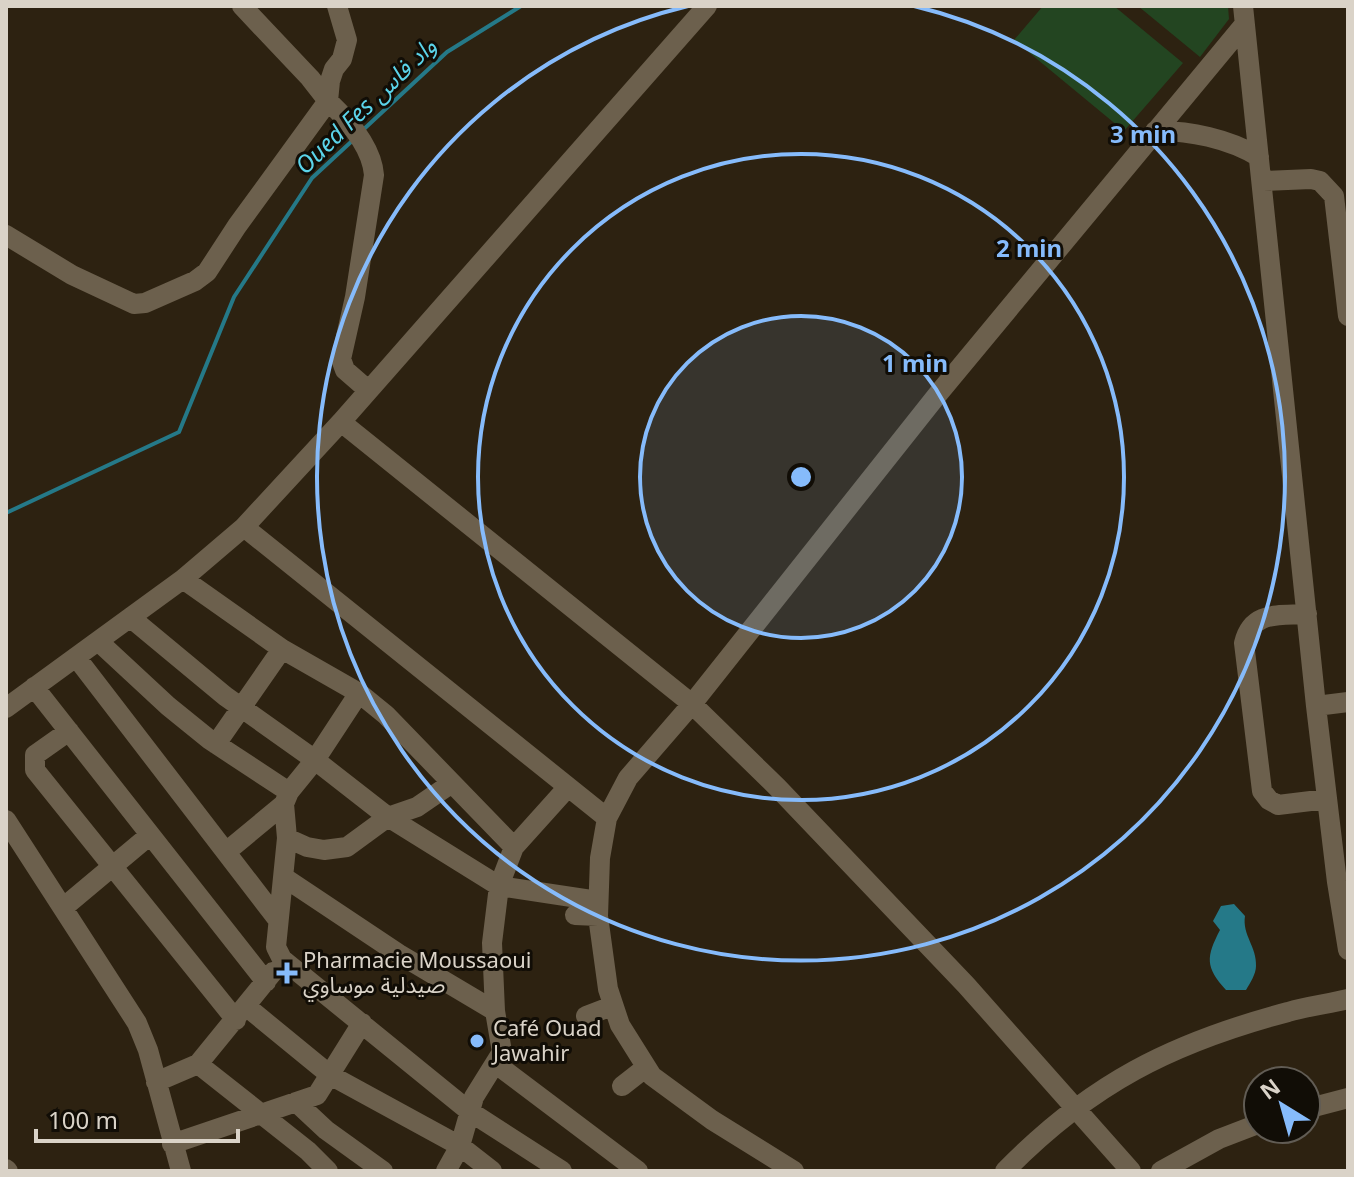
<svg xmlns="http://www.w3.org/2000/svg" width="1354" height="1177" viewBox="0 0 1354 1177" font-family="'Noto Sans','Noto Sans Arabic',sans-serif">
  <rect width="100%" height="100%" fill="#2d2211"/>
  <!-- green -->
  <path fill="#234521" d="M1043,6h71l69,57 -59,68 -110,-91z
    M1138,6h90l1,13 -29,38z"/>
  <!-- water -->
  <path fill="#257988" d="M1234,904l11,12c-3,19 12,31 11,50 0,8 -6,17 -10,24h-20c-21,-23 -20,-33 -6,-60l-7,-9 8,-15z"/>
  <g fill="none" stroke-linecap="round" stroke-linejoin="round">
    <!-- stream -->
    <path stroke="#257988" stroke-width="4" d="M364,129l83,-77 74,-46
      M6,513l173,-81 55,-135 78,-119 40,-37"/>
    <!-- minor -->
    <path stroke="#6c604d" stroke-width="20" d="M337,6l10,34 -5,19 -8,10 -4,12 -2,20c20,19 44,46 46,74l-19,122 -14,62 4,11 23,20
      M1243,6l73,700 21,176 11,68
      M1155,131c33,-1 75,8 104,26
      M1263,181l48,-2 9,2 14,15 14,120
      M6,235l66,40 62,29 11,-1 50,-22 12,-9 30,-46 91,-125 -18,-23 -68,-72
      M341,422l351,282 85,83 189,198 165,186
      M244,527l363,291
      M183,579l99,70 77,44
      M1307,614c-28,2 -55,-4 -63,29l18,148 7,9 9,5 49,-6
      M131,618l94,78 90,64 73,57 111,69 99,15
      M99,642l69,64 42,34 79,52
      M76,657l202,263
      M34,687l232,295
      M1316,706l32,-4
      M6,708l177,-129 61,-52 97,-105 366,-416
      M69,731l-34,24v15l201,250
      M216,744l66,-95
      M6,820l131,203 11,27 33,121
      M287,838l20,9 17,3 23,-3 41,-30 29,-10 35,-24
      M514,847l-128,-132 -27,-22 -44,67 -26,32 -5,12 3,34 -11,109 6,12 187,152 93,60
      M226,852l58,-48
      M285,878l114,76 96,57
      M64,907l86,-72
      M575,915l23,1
      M247,1007l83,68 130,71 32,25
      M586,1016l26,-10
      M198,1064l110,87 20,20
      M496,1064l142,107
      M156,1082l42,-18 75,-92
      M622,1086l23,-18
      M296,1102l30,28 57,41
      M1306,1109l42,-11
      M172,1144l145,-49 45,-72
      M6,1169l2,2
      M446,1171l14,-25 14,-49 28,-45 -7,-41 -3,-68 7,-57 15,-39 54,-60
      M794,1171l-82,-51 -60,-44 -32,-51 -12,-36 -10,-73 2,-58 7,-40 21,-40 64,-74 246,-310 306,-369
      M1005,1171c85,-87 166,-128 283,-159 20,-6 40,-8 60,-13
      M1161,1171l58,-32 39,-15"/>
  </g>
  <!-- distance rings -->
  <circle cx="801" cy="477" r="161" fill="#86bbfb" fill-opacity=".12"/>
  <g fill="none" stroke="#86bbfb" stroke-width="4">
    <circle cx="801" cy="477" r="161"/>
    <circle cx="801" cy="477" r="323"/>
    <path d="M914 6A484 484 0 1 1 688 6"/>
  </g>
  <!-- markers -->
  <g fill="#86bbfb" stroke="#110d06" stroke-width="3">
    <path d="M283 961h8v8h8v8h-8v8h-8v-8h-8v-8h8z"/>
    <circle cx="477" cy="1041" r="8"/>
  </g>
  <g text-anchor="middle" stroke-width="6" stroke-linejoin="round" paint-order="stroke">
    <!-- poi labels -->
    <g font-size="22" fill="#dad3c8" stroke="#110d06" text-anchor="start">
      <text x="303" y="968">Pharmacie Moussaoui<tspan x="303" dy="25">صيدلية موساوي</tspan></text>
      <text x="493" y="1036">Café Ouad<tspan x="493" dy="25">Jawahir</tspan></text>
    </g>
    <!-- water labels -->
    <g font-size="24" font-style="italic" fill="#5bd4ea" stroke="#110d06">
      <text transform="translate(366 106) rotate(-44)" y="8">Oued Fes واد فاس</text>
    </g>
  </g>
  <circle cx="801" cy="477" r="12" fill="#86bbfb" stroke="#110d06" stroke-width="4"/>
  <g font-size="24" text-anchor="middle" font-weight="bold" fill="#86bbfb" stroke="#110d06" stroke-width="6" stroke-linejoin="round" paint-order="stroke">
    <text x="1143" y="143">3 min</text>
    <text x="1029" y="257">2 min</text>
    <text x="915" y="372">1 min</text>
  </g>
  <!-- border -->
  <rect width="1354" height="1177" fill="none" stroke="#dad3c8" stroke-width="16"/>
  <!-- north arrow -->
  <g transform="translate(1282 1105) rotate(323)"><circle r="38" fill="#110d06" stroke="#615c54" stroke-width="2"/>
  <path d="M0-6L14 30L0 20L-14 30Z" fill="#86bbfb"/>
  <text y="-12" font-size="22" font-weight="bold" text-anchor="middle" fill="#dad3c8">N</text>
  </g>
  <!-- scale -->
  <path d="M36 1129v12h202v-12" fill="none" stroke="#dad3c8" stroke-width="4"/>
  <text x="48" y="1129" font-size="24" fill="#dad3c8" stroke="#110d06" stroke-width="6" paint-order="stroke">100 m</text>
</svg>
